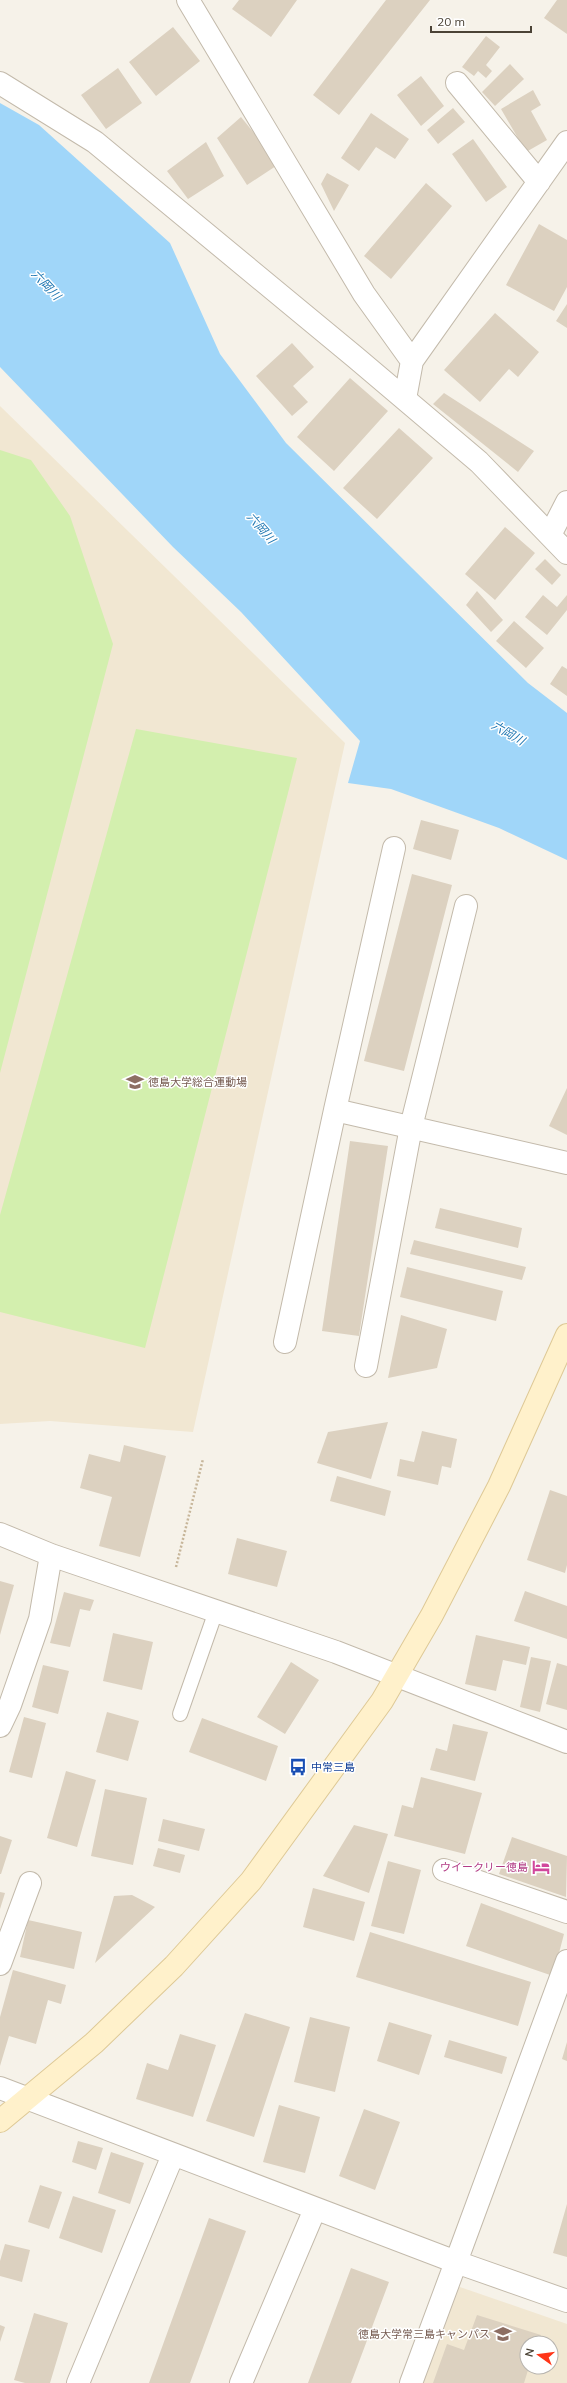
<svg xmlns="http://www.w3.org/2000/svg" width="567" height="2383" viewBox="0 0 567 2383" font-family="Mulish,'Noto Sans JP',sans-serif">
  <rect width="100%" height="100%" fill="#f6f2e9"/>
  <!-- education -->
  <path fill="#f1e7d2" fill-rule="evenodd" d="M0,406l345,337 -152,689 -143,-11 -50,3z
    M457,2286l110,38v59h-147zM527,2343h24v24h-24z"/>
  <!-- green -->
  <path fill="#d3efae" d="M0,450l31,10 39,56 43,128 -113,429z
    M136,729l161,29 -152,590 -145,-36v-97z"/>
  <!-- water -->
  <path fill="#a0d6f9" d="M0,103l39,22 131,118 50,111 66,89 242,240 39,30v147l-68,-32 -108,-39 -43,-6 12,-42 -119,-129 -68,-65 -173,-180z"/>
  <!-- building -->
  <path fill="#dcd1c0" d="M239,0h58l-26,37 -39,-28z
    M386,0h44l-91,115 -26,-20z
    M557,0h10v34l-23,-16z
    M173,27l27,34 -44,35 -27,-34z
    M486,36l14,11 -14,18 6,6 -6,7 -8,-7 -4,5 -12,-9z
    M510,64l14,15 -29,27 -13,-14z
    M118,68l24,35 -36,26 -25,-34z
    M421,76l23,30 -23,20 -24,-31z
    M533,90l8,15 -10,6 16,29 -21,12 -25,-43z
    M453,108l12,14 -27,22 -11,-14z
    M371,113l38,26 -14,20 -19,-12 -17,24 -18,-13z
    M241,117l38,47 -32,21 -30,-47z
    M473,139l34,48 -21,15 -34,-48z
    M206,142l18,34 -36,23 -21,-28z
    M327,173l22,12 -15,26 -13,-27z
    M426,183l26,23 -61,73 -27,-23z
    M539,224l28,16v47l-13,24 -48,-26z
    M567,304v24l-11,-7z
    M495,313l44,39 -21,25 -9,-8 -29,33 -36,-32z
    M292,343l22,24 -21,19 15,16 -16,14 -36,-40z
    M350,378l38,33 -54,60 -37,-34z
    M444,393l90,58 -16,21 -85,-68z
    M399,428l34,30 -56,61 -34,-31z
    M505,527l30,26 -40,47 -30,-26z
    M545,559l16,16 -9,10 -17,-16z
    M477,591l26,29 -12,12 -25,-27z
    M543,595l14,12 10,-12v15l-20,25 -22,-18z
    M514,621l30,27 -18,20 -30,-27z
    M562,666l5,3v27l-17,-12z
    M421,820l38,10 -8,30 -38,-11z
    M412,874l40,11 -48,186 -40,-10z
    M567,1088v47l-18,-9z
    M350,1141l38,5 -29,190 -37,-5z
    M440,1208l82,20 -4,20 -83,-20z
    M414,1240l112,27 -4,13 -112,-26z
    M407,1267l96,24 -7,30 -96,-24z
    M401,1315l46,14 -10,39 -49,10z
    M388,1422l-17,57 -54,-16 11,-31z
    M422,1431l35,8 -6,29 -9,-2 -4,19 -41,-9 3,-17 14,3z
    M124,1445l42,11 -26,101 -41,-11 13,-49 -32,-9 9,-34 31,8z
    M337,1476l54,15 -6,25 -55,-15z
    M550,1490l17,6v69l-2,8 -38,-13z
    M237,1538l50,13 -10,36 -49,-13z
    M0,1581l14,4 -14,50z
    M525,1591l42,15v33l-53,-18z
    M64,1592l30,8 -4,11 -10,-2 -10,38 -20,-4z
    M113,1633l40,9 -11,48 -39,-9z
    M476,1635l54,12 -4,18 -23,-5 -7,31 -31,-7z
    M531,1657l20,4 -11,51 -20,-5z
    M291,1662l28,18 -34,54 -28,-17z
    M557,1663l10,3v44l-21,-6z
    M43,1665l26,6 -11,43 -26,-7z
    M107,1712l32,9 -11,40 -32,-9z
    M24,1717l22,6 -14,55 -23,-6z
    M202,1718l76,28 -12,35 -77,-29z
    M453,1724l35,8 -13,49 -45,-11 6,-22 11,3z
    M66,1771l30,9 -19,67 -30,-9z
    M421,1777l61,16 -17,61 -71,-18 8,-31 11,3z
    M105,1789l42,9 -14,67 -42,-9z
    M163,1819l42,10 -6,22 -41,-10z
    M354,1825l34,9 -19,59 -46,-17z
    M0,1836l12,4 -11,34h-1z
    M512,1837l55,19 -1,41 -67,-23z
    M158,1848l27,7 -5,18 -27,-7z
    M388,1861l33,9 -17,64 -33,-8z
    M313,1888l52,14 -11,39 -51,-14z
    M0,1892l5,1 -5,16z
    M132,1895l23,12 -60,56 19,-67z
    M481,1903l83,31 -11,42 -87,-30z
    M28,1920l54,12 -8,37 -54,-12z
    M370,1932l161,50 -13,44 -162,-49z
    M13,1970l53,15 -5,19 -13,-4 -12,44 -27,-8 -9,30v-49z
    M245,2013l45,14 -36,110 -48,-16z
    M310,2017l40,10 -15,65 -41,-10z
    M389,2022l43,13 -13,40 -42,-14z
    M180,2034l36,11 -23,72 -57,-18 11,-36 21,7z
    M449,2040l58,17 -5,17 -58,-17z
    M567,2042v19l-5,-2z
    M279,2105l41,12 -15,56 -42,-11z
    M364,2109l36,13 -25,68 -36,-14z
    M78,2141l25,7 -7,22 -24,-8z
    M111,2152l33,11 -14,41 -32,-11z
    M40,2185l22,7 -13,37 -21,-7z
    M73,2196l43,14 -14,43 -43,-15z
    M567,2204v53l-14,-4z
    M209,2218l37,13 -56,152h-41z
    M5,2244l25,6 -8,32 -22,-6v-15z
    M351,2268l38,14 -38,101h-43z
    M34,2313l34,10 -18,60h-25l-11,-3z
    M477,2315l64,20 -3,8h-11v24h2l-5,16h-91l14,-39 17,6z
    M0,2325l5,2 -5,15z"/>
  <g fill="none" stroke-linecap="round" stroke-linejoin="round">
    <!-- lane casing -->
    <g stroke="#c3baab" stroke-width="16">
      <path id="lane" d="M180,1714l36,-103"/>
    </g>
    <!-- street casing -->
    <g stroke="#c3baab" stroke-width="24">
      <path id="street" d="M188,0l176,294 48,67
        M0,83l95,59 260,215 124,105 88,91
        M457,83l82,99
        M405,399l7,-38 155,-219
        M550,535l17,-33
        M394,848l-59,262 232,53
        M285,1342l50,-232
        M366,1366l45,-239 55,-221
        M0,1534l51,21 285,97 231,90
        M0,1726l10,-21 30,-86 11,-64
        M444,1870l123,42
        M567,1961l-111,301 111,39
        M0,1964l30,-81
        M0,2088l456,174 -45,121
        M78,2383l95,-228
        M241,2383l74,-174"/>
    </g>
    <!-- secondary casing -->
    <g stroke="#dec996" stroke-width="24">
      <path id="secondary" d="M0,2121l94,-78 80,-77 77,-85 131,-180 50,-86 67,-129 68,-151"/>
    </g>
    <!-- path -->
    <path stroke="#c7b69a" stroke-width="2.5" stroke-dasharray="2 2" stroke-linecap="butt" d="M176,1567l27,-108"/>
    <!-- lane -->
    <use href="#lane" stroke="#fff" stroke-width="14"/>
    <!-- street -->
    <use href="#street" stroke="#fff" stroke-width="22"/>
    <!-- secondary -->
    <use href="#secondary" stroke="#fff1cb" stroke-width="22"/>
  </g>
  <!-- icons -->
  <defs>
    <g id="university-bare" transform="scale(1.38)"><path d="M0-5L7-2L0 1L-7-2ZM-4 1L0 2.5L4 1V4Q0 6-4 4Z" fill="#8d6e63" stroke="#fff" stroke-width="2.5" paint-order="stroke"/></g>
    <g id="bus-bare" transform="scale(1.38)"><path d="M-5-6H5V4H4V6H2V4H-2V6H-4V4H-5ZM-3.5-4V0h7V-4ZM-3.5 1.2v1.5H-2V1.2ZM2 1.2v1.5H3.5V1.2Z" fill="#1a4fb4" stroke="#fff" stroke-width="2.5" paint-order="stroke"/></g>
    <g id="hotel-bare" transform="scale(1.38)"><path d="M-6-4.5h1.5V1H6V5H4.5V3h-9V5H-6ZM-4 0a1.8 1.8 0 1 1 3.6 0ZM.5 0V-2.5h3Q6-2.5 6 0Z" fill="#d1479c" stroke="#fff" stroke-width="2.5" paint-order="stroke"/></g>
  </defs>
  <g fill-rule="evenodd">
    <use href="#university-bare" x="135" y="1082"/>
    <use href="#bus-bare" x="298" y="1767"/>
    <use href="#hotel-bare" x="541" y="1867"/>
    <use href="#university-bare" x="503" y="2334"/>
  </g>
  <g text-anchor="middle" stroke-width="3" stroke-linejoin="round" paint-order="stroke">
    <!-- education labels -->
    <g font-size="11" fill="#785e54" stroke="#fff" text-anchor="start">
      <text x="148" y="1086">徳島大学総合運動場</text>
      <text x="490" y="2338" text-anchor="end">徳島大学常三島キャンパス</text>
    </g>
    <!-- transit labels -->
    <g font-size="11" fill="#164399" stroke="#fff" text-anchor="start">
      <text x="311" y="1771">中常三島</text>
    </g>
    <!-- hotel labels -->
    <g font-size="11" fill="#b23c85" stroke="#fff" text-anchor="end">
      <text x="528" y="1871">ウイークリー徳島</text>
    </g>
    <!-- water labels -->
    <g font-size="12" font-style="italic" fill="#2078b3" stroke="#fff">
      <text transform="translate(46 285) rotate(47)" y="4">六岡川</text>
      <text transform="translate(261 528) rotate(49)" y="4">六岡川</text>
      <text transform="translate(508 733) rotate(30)" y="4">六岡川</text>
    </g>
  </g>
  <!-- north arrow -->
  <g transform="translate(539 2355) rotate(284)"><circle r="19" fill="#ffffff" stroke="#b7b4af"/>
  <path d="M0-3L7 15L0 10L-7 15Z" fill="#ff3518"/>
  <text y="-6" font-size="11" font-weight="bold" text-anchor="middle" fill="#4b4336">N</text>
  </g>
  <!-- scale -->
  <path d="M431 26v6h100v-6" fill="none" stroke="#4b4336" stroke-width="2"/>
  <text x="437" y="26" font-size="12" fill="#4b4336" stroke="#ffffff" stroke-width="3" paint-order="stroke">20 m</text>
</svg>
